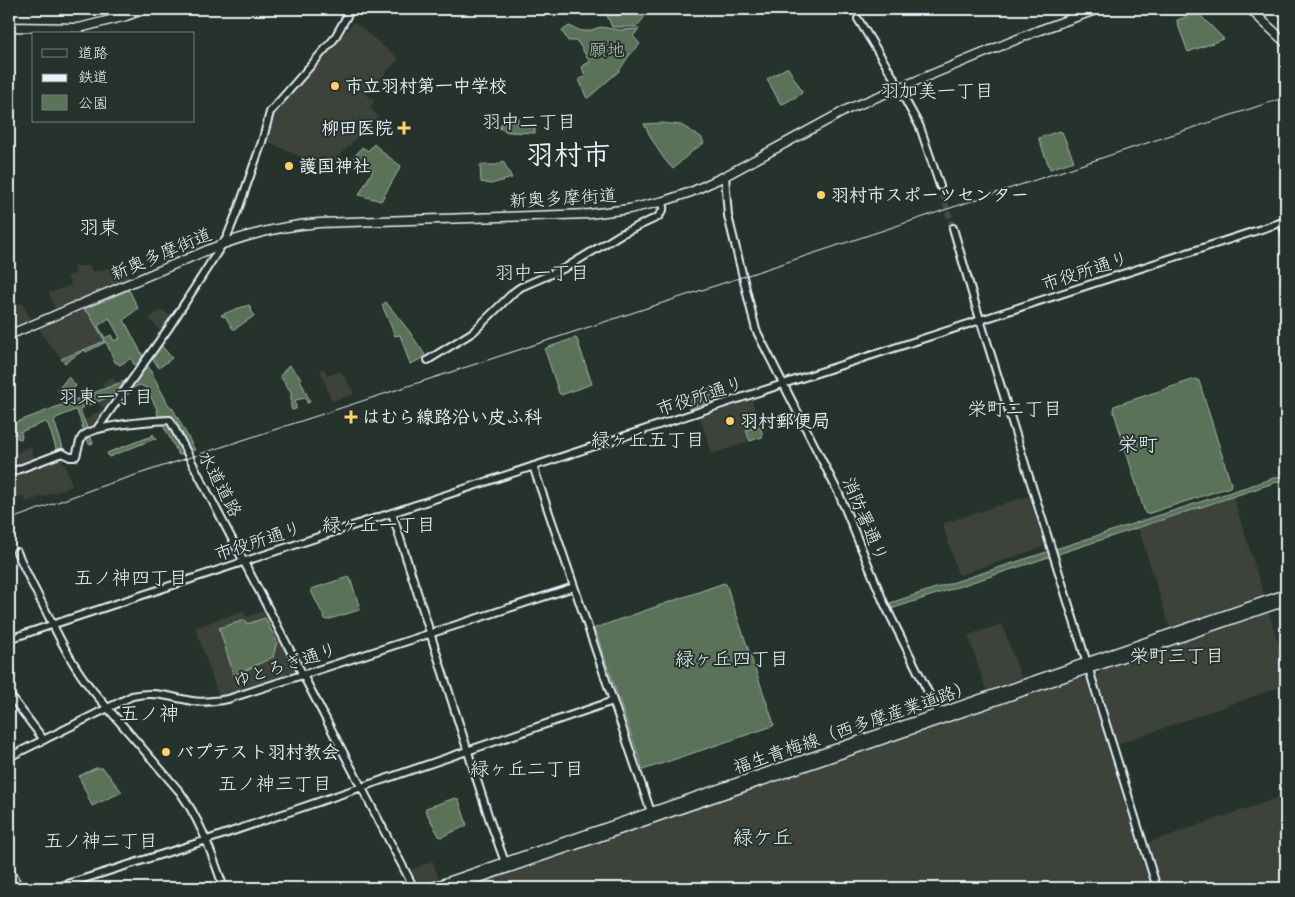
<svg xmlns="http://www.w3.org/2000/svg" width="1295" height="897" viewBox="0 0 1295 897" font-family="Caveat,'Klee One',sans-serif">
  <rect width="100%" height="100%" fill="#26332d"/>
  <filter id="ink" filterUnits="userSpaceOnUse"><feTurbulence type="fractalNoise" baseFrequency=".02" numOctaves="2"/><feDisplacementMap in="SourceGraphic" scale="10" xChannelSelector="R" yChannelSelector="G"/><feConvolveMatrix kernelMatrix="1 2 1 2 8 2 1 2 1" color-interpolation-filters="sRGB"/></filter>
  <g filter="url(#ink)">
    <!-- built -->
    <path fill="#3c423a" d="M354,22l45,37 -33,35 8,7 -4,7 8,8 -48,49 -9,-8 -6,7 -48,-23 7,-29z
      M121,264l3,1 6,13 -75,31 -6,-16 22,-8 -4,-9 9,-3 -3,-7h17l2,7 7,-3h4z
      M22,303l9,17 -22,9v-24z
      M88,307l18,34 -20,11 -2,-2 -19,13 -20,-24 -6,-11z
      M162,310l11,7 -11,16 -13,-15z
      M324,368l3,8 13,-5 14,21 -1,2 -21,7 -12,-31z
      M112,377l9,12 -15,22 -15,-14 14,-9 -3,-5z
      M752,400l8,26 -14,5 4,10 -38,13 -12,-37z
      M102,410l3,3 -10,14 -13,5 -2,-7 4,-3v-2l8,-3 -1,-2z
      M30,446l5,12 -16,7 -6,-10z
      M60,456l2,1 10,28 -1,2 -45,15 -2,-7 -12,4 -3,-10v-14z
      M1028,496l1,1 15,48 -1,2 -83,28 -2,-1 -15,-49 1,-2z
      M1233,496l31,99 -2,2 -92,31 -32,-101z
      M243,611l3,6 18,-6 31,59 -2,4 -63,20 -10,3 -2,-2 -22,-66 1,-2z
      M1268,613l1,1 17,54v17l-168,59 -21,-67 4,-7z
      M1002,624l20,56 -35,12 -19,-57z
      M1080,677l7,4 64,207h-686z
      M1286,795v93h-124l-13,-44 1,-2z
      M433,861l6,19 -14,5 -7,-3 -7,-12z"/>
    <!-- green -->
    <path fill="#5a7359" stroke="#a1b2a8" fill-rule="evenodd" d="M604,9h35l5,9 -8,9h-24z
      M1198,13l26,26 -36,13 -11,-30v-2z
      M569,26l13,5h7l11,-4 19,3 20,-1 -6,7 7,8 -12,13 -9,14 -31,27 -2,-1 -7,-18 6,-2 -3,-11 8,-4 -13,-21h-9l-6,-10z
      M786,68h2l14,23 -1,3 -18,10 -3,-1 -13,-24z
      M505,117l13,1v7l17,1v7l-27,-1 -9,-4z
      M662,123l19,2 20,12 3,6 -13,9 -18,17c-12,-12 -21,-29 -29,-45z
      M1059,131l3,1 12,29 -24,8 -11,-29v-2z
      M374,144l12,11 15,11 -20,35 -22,-6 14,-25 -21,-10 10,-13 6,4z
      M503,161l9,17 -21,6 -10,-2 -1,-17h17z
      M129,290l9,18 -14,12 22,42 14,-18 12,14 -13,10 -6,-9 -6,5 21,40 5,5 22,41 -16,5 -21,-39 -1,-7 -11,-21 -6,-3 -59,23 -1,2 13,33 -4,1 -12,-33 -2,-1 -19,8 -2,3 9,26 -8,4 1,-3 -8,-24 -3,-2 -25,10 2,3 -1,4 -4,-1v-5l-8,3v-11l126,-48 2,-7 -6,-12 -11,7 -5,-3 -9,-20 -20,10 -2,-2 -19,13 -4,-4 44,-18 -17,-29h-2l-2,-3zM109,318l11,20 -6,3 -3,-6 -6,3 -7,-12z
      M386,302l23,29 16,24 -2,3 -13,6 -10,-29 -5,1 -13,-31z
      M249,305l5,11 -19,13h-2l-8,-13 -2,1 -2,-2 15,-6z
      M575,338l2,1 15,45 -31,11 -2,-2 -14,-43 1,-2z
      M289,365l12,13 -1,1 10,23 -3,1 -1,-5 -11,2 1,9 -4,1 -1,-2v-16l-11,-16z
      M68,377l8,9 -12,11 -6,-7z
      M1195,379l4,2 32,103 -1,3 -83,27 -2,-1 -32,-104 1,-3z
      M712,388l3,11 2,-1 1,2 -13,3 -15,6 2,-15z
      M760,426l3,10 -1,1 -12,4 -4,-11z
      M153,434l3,6 -2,-1 -45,18 -2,-4 45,-17z
      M1286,474v5l-395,130 -2,-3 1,-3z
      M348,577l2,1 10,30 -1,2 -32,10 -2,-1 -14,-28v-2z
      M724,583l2,1 48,140 -1,2 -130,44 -2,-1 -1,-2 2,-1 -45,-130h-1l-2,-6 1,-2z
      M265,618l12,24 -4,15 -39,19 -15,-48 26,-8 2,4z
      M96,768h7l19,24 -30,14 -13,-30z
      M455,798l4,2 8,25 -1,1 -25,11 -2,-1 -14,-26 1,-2z"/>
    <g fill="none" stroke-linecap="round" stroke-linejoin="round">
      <!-- minor-tunnel -->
      <path stroke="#43504b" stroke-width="6" stroke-dasharray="6 3" stroke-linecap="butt" d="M940,186l13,42"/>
      <!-- minor casing -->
      <g stroke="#e8f1f8" stroke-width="10">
        <path id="minor" d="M858,19l42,69 3,8 17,31 20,59
          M725,176l3,40 28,114 83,164 45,109 52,105 3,9
          M1282,222l4,14
          M953,228l21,72 183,588
          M428,360l45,-28 42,-41 6,-4 44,-19 56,-34 37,-17 5,-7 1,-9
          M97,429l73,-103 57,-89 12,-30 23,-65 8,-30 64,-73 17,-30
          M533,466l119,349
          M9,473l53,-20 8,4h4l2,-1c2,-6 3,-14 6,-19 10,-12 71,-16 88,-17l244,468
          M392,513l98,308 16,44
          M17,552c9,20 19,40 29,59 14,28 27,56 47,80l87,101c22,31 31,61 44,96
          M9,639l774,-255 503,-163
          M9,694l35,46
          M9,757l123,-61c25,-5 37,1 60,5 12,2 24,0 36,-2l346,-112
          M55,888l152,-48 406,-139"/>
      </g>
      <!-- major casing -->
      <g stroke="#e8f1f8" stroke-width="11">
        <path id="major" d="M1250,9l36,34
          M9,27l70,1 47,-12 19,-7
          M9,335l201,-86c35,-14 71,-23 109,-26l270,-9 40,-5 35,-8 27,-9 34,-16 123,-67 189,-78 61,-22
          M9,474v-1
          M9,871l10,17
          M430,888l856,-294
          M450,888l836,-287"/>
      </g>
      <!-- minor -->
      <use href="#minor" stroke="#26332d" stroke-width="6"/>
      <!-- major -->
      <use href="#major" stroke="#26332d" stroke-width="8"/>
      <!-- rail -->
      <path stroke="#e8f1f8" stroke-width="1" d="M9,520l87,-32 646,-211 544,-180"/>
    </g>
  </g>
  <!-- markers -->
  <g fill="#ffd166" stroke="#26332d" stroke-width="2">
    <circle cx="335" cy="86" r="5"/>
    <path d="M401.5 120.5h5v5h5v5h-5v5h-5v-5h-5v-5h5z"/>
    <circle cx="289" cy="166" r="5"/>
    <circle cx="821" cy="195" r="5"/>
    <path d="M348.5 409.5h5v5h5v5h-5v5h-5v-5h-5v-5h5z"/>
    <circle cx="730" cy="421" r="5"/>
    <circle cx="166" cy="752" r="5"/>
  </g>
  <g text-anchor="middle" stroke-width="4" stroke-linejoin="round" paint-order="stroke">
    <!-- park labels -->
    <g font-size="18" fill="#afbfb8" stroke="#26332d">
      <text x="607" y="56">願地</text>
    </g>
    <!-- poi labels -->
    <g font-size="18" font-weight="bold" fill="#e8f1f8" stroke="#26332d" text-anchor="start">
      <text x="345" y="92">市立羽村第一中学校</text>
      <text x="393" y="134" text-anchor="end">柳田医院</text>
      <text x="299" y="172">護国神社</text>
      <text x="831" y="201">羽村市スポーツセンター</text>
      <text x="362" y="423">はむら線路沿い皮ふ科</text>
      <text x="740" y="427">羽村郵便局</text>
      <text x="176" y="758">バプテスト羽村教会</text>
    </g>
    <!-- street labels -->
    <g font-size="18" fill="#e8f1f8" stroke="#26332d">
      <text transform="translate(563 198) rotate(-3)" y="6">新奥多摩街道</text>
      <text transform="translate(161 254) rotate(-23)" y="6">新奥多摩街道</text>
      <text transform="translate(1085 271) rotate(-18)" y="6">市役所通り</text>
      <text transform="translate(700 396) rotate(-18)" y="6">市役所通り</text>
      <text transform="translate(220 484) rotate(62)" y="6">水道道路</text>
      <text transform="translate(865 519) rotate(67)" y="6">消防署通り</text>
      <text transform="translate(258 541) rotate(-18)" y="6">市役所通り</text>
      <text transform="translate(285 665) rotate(-18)" y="6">ゆとろぎ通り</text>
      <text transform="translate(853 727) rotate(-19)" y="6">福生青梅線（西多摩産業道路）</text>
    </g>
    <!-- neighbourhood labels -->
    <g font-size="19" fill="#e8f1f8" stroke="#26332d">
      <text x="937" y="97">羽加美一丁目</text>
      <text x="529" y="128">羽中二丁目</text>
      <text x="542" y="279">羽中一丁目</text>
      <text x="106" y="403">羽東一丁目</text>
      <text x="1015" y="415">栄町二丁目</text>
      <text x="648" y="446">緑ヶ丘五丁目</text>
      <text x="379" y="531">緑ヶ丘一丁目</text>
      <text x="131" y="584">五ノ神四丁目</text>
      <text x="1177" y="662">栄町三丁目</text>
      <text x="732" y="665">緑ヶ丘四丁目</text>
      <text x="527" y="775">緑ヶ丘二丁目</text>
      <text x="275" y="790">五ノ神三丁目</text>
      <text x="101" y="847">五ノ神二丁目</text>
    </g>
    <!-- quarter labels -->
    <g font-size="20" fill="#e8f1f8" stroke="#26332d">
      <text x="99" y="234">羽東</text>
      <text x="1138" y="451">栄町</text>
      <text x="149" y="720">五ノ神</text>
      <text x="763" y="844">緑ケ丘</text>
    </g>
    <!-- town labels -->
    <g font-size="28" font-weight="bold" fill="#e8f1f8" stroke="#26332d">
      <text x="568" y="164">羽村市</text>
    </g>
  </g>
  <!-- margin -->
  <rect width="1295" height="897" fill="none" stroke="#26332d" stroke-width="30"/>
  <rect x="15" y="15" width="1265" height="867" fill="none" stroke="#e8f1f8" stroke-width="2" filter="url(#ink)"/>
  <!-- legend -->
  <rect x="32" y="32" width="162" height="90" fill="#26332d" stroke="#747f7e"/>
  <rect x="42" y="49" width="25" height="8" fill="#26332d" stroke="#747f7e"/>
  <text x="78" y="58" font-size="15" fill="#e8f1f8">道路</text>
  <rect x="42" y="74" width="25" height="8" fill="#e8f1f8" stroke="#747f7e"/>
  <text x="78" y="82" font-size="15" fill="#e8f1f8">鉄道</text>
  <rect x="42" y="95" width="25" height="15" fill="#5a7359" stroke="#747f7e"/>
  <text x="78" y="108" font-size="15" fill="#e8f1f8">公園</text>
</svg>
